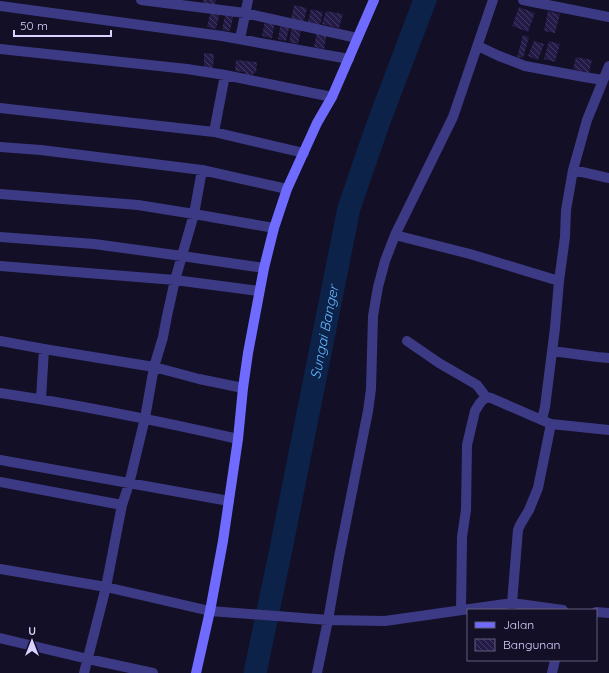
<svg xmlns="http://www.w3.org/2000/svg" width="609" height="673" viewBox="0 0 609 673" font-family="Quicksand,sans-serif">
  <defs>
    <pattern id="building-back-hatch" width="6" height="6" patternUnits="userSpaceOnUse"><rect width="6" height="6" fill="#241b47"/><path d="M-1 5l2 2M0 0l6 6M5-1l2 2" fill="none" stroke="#433b63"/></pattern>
  </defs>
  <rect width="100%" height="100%" fill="#130f26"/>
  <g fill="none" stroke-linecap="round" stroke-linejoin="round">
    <!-- river -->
    <path stroke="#0c2248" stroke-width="23" id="s1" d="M255,673l25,-119 69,-346 29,-84 47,-124"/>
  </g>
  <!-- building -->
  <path fill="url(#building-back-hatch)" d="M203,0h13l-1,5 -12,-1z
    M294,5l13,3 -3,13 -13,-2z
    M519,7l16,6 -7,19 -16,-6z
    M311,9l12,3 -3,13 -12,-3z
    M211,10l9,2 -4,17 -9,-2z
    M226,11l8,2 -4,18 -8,-1z
    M326,11l17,3 -4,14 -17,-4z
    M548,11l12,3 -5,19 -11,-2z
    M265,21l10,1 -3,16 -10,-2z
    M281,22l9,2 -4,17 -8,-2z
    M292,25l10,1 -4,18 -9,-2z
    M317,31l10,2 -3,16 -10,-2z
    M523,35l6,2 -6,21 -6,-1z
    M534,41l10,3 -6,16 -10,-4z
    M549,41l11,3 -5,18 -11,-3z
    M204,53l10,1 -1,15h-9z
    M576,57l16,3 -3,13 -16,-4z
    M236,60l21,2 -1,11 -2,-1 -1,5 -9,-1 1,-4 -10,-1z"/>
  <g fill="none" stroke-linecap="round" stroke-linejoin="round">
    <!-- street -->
    <path stroke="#3d3a85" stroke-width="10" d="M141,0l104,13 112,25
      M523,0l86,17
      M0,6l222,30 127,23
      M240,39l8,-39
      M478,46l21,10 26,10 59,11 19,3
      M0,49l187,20 38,6 107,22
      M0,108l214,24 90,21
      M214,132l11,-57
      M0,147l41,3 161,20 85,19
      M573,170l36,8
      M0,194l138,11 56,9 80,14
      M395,235l75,19 89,27
      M0,237l94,7 88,12 82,12
      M0,266l175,14 84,11
      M0,341l44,8 110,18 45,12 44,9
      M407,341l32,22 38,22 9,12
      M552,351l45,6 12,1
      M0,393c80,12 159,28 238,46
      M41,399l3,-50
      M542,419l3,-12 10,-79 4,-47 6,-44 1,-27 7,-40 14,-50 22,-54
      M0,460l229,41
      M0,482l122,23
      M0,569l106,18 104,24 118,9 57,1 127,-18 51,7
      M512,603l6,-73 2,-5 9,-15 9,-22 13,-64
      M461,610l1,-73 4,-27 1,-65 8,-34 5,-8 6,-6 5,1 60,26 58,6
      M596,612l13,1
      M0,638l88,21 65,14
      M84,673l22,-86 16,-82 7,-21 16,-66 9,-51 9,-30 4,-21 8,-36 19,-66 8,-44
      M317,673l11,-53 11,-63 29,-146 3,-22 2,-73 5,-29 7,-26 10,-26 58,-118 40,-117
      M552,673l3,-13"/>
    <!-- secondary -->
    <path stroke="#6f6bff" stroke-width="10" d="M196,673l14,-62 13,-70 15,-102 5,-51 5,-35 16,-85 10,-40 13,-39 30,-66 15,-26 42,-97"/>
  </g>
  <g text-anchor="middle" stroke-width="3" stroke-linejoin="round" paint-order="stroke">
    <!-- water labels -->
    <g font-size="14" font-style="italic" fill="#62b6ff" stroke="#130f26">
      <text dy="5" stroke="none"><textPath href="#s1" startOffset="348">Sungai Banger</textPath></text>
    </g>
  </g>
  <!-- legend -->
  <rect x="467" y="609" width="130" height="52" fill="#130f26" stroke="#625e7d"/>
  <rect x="475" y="622" width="20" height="6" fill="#6f6bff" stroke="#625e7d"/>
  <text x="503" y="629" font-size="12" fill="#d9d4ff">Jalan</text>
  <rect x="475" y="639" width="20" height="12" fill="url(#building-back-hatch)" stroke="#625e7d"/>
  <text x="503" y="649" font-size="12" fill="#d9d4ff">Bangunan</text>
  <!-- north arrow -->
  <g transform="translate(32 641)" stroke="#130f26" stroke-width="3" paint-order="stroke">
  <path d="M0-3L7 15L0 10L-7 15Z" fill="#d9d4ff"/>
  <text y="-6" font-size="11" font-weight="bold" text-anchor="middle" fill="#d9d4ff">U</text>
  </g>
  <!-- scale -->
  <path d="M14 30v6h97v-6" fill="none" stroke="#d9d4ff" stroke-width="2"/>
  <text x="20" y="30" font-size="12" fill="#d9d4ff" stroke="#130f26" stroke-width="3" paint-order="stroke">50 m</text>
</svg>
